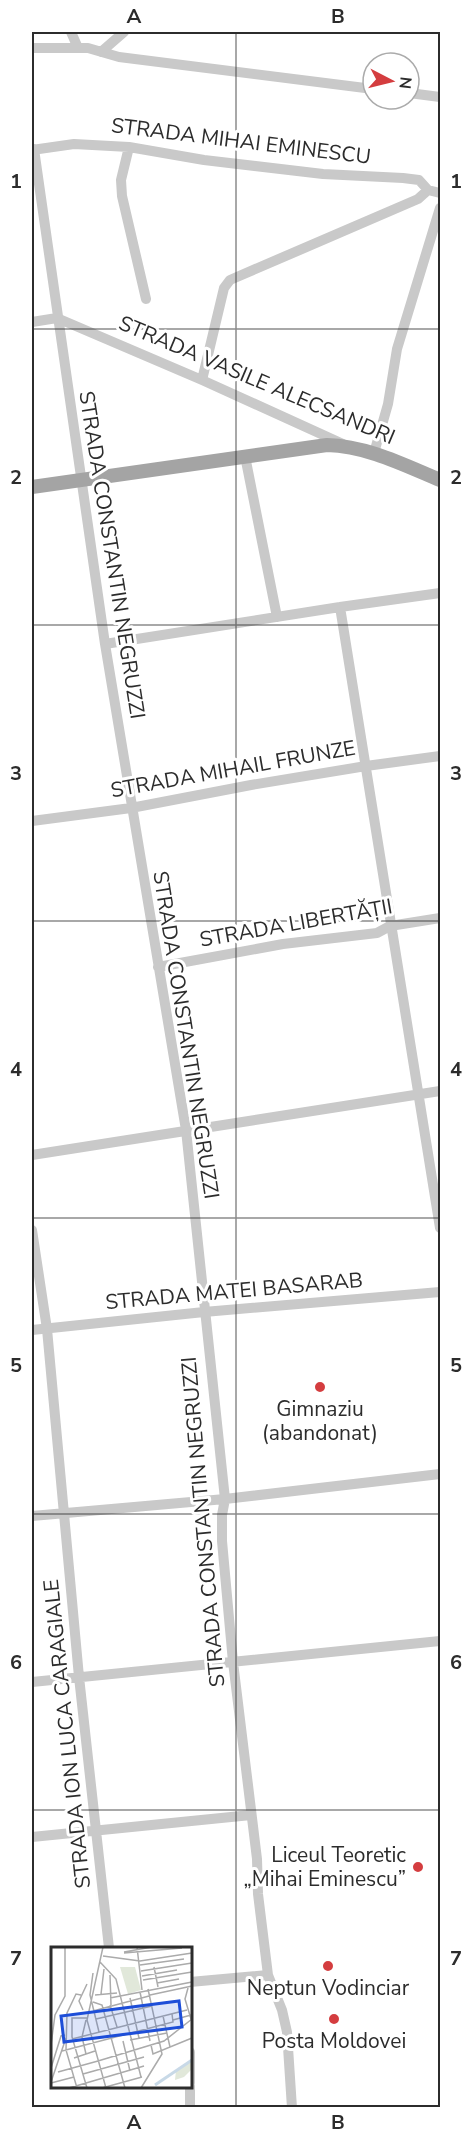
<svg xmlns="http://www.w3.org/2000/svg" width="472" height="2139" viewBox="0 0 472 2139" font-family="'Nunito Sans',sans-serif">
  <rect width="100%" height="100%" fill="#fff"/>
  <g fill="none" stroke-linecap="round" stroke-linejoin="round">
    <!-- minor -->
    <path stroke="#c9c9c9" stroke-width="10" d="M71,32l7,16
      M32,48h56l31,9 254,32
      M101,52l23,-20
      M409,93l31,4
      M129,147l-8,33 1,16 24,103
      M34,149l71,495 81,486 39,369 -3,16v26l11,121 24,197 1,35 10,81 14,35 5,22 5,76
      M32,150l42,-6 55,3 75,13 119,14 80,4 16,2 9,10 12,3
      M32,322l25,-4 145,62 141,64
      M202,380l22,-92 6,-8 188,-81 10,-9
      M374,453l14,-49 9,-55 43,-141
      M245,456l32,161
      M340,607l100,621
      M105,644l235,-37 100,-14
      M32,821l99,-13 120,-23 115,-19 74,-10
      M158,967l125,-23 94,-11 13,-7 50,-8
      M32,1155l408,-64
      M32,1230l15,99 32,348 30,271
      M32,1330l172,-18 236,-20
      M32,1516l193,-17 215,-25
      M32,1682l408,-41
      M32,1837l219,-22
      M190,1982l78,-7
      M190,2052v31
      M190,2108v-22"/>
    <!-- major -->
    <path stroke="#a4a4a4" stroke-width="14" d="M32,487l295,-42c40,1 77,20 113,35"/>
  </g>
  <!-- grid -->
  <path fill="none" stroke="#2c2c2c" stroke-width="1.5" stroke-opacity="0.55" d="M236,32v2076M32,329h408M32,625h408M32,921h408M32,1218h408M32,1514h408M32,1810h408"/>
  <!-- markers -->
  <g fill="#d43d3f" stroke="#fff" stroke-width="2">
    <circle cx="320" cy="1387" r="6"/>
    <circle cx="418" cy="1867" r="6"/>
    <circle cx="328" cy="1966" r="6"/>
    <circle cx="334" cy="2019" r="6"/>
  </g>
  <g text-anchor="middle" stroke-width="6" stroke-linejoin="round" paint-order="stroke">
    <!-- street labels -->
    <g font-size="21" fill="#2c2c2c" stroke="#fff">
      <text transform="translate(241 141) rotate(7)" y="7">STRADA MIHAI EMINESCU</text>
      <text transform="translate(257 380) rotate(23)" y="7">STRADA VASILE ALECSANDRI</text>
      <text transform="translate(112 555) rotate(81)" y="7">STRADA CONSTANTIN NEGRUZZI</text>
      <text transform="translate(233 769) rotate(-10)" y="7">STRADA MIHAIL FRUNZE</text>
      <text transform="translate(296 923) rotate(-10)" y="7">STRADA LIBERTĂȚII</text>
      <text transform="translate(186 1035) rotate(81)" y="7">STRADA CONSTANTIN NEGRUZZI</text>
      <text transform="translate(234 1291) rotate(-5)" y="7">STRADA MATEI BASARAB</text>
      <text transform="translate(203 1522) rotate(-95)" y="7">STRADA CONSTANTIN NEGRUZZI</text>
      <text transform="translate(67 1734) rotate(-96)" y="7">STRADA ION LUCA CARAGIALE</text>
    </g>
    <!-- poi labels -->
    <g font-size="21" fill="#2c2c2c" stroke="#fff">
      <text x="320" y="1416">Gimnaziu<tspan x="320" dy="24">(abandonat)</tspan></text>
      <text x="406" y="1862" text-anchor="end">Liceul Teoretic<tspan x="406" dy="24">„Mihai Eminescu”</tspan></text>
      <text x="328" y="1995">Neptun Vodinciar</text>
      <text x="334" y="2048">Posta Moldovei</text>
    </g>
  </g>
  <!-- overview -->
  <g transform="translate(51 1947)">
    <rect width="141" height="141" fill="#fff"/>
    <path d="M69,20h15l6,23 -13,4zM141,114v8l-8,8 -9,3 1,-10 -9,5z" fill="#e1e8da"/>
    <path fill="none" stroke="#c8d9e7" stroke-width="3" d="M104,138l37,-25"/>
    <path fill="none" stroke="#ababab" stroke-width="1.5" d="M52,0l-16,73 19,68M86,0l5,43M73,5l28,-5M73,6l58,-5M52,9l37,5 52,-8M49,15l16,17 25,98M89,18l44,-6M103,20l4,20M90,24l51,-8M42,26l-3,22 9,37M59,28l1,30M91,29l35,-6M92,33l49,-8M106,36l22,-4M137,41l-3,11 6,20M89,45l10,49M50,47l3,-25M44,48l22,-2M99,48l42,-9M59,51l82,-16M79,51l9,40M42,55l9,3 23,83M59,58l7,22M32,63l-4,-9 8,-17M42,64l56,-15M112,69l7,31M36,71h-15v19l15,51M45,72l56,-13M122,73l18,-5M21,92l115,-29M79,93l37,-7M72,94l7,30M0,98l4,-30 10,-19v-49M100,98l2,9 39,-16M11,104l111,-29 -1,-8M35,107l-4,-17 4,-17M23,111l21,-7M47,114l66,-20 28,-22M0,121l10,-32 4,-1M7,125l40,-11M32,127l61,-17M0,135l15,-44M0,136l23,-6M18,141l75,-22M26,141l-11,-38 1,-37 9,-19 5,1M51,141l40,-11M90,141l21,-34 -14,-65"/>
    <path fill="#1d4ed8" fill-opacity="0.15" stroke="#1d4ed8" stroke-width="3" d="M128,54l3,26 -118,15 -3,-26z"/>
    <rect width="141" height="141" fill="none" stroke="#2c2c2c" stroke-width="3"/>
  </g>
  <!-- border -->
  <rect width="472" height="2139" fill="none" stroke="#ffffff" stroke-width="66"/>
  <!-- north arrow -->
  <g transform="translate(391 81) rotate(97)"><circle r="28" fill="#ffffff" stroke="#ababab" stroke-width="1.5"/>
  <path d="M0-4.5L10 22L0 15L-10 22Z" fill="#d43d3f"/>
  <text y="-9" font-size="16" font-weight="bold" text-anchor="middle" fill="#2c2c2c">N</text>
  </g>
  <rect x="33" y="33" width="406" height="2073" fill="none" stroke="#2c2c2c" stroke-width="2"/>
  <g font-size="20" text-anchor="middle" font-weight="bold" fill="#2c2c2c">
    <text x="134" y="23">A</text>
    <text x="338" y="23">B</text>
    <text x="16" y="188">1</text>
    <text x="456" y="188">1</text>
    <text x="16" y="484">2</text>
    <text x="456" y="484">2</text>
    <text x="16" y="780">3</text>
    <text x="456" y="780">3</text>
    <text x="16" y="1076">4</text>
    <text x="456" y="1076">4</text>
    <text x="16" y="1372">5</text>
    <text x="456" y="1372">5</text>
    <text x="16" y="1669">6</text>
    <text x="456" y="1669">6</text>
    <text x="16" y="1965">7</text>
    <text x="456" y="1965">7</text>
    <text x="134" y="2129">A</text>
    <text x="338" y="2129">B</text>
  </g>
</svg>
